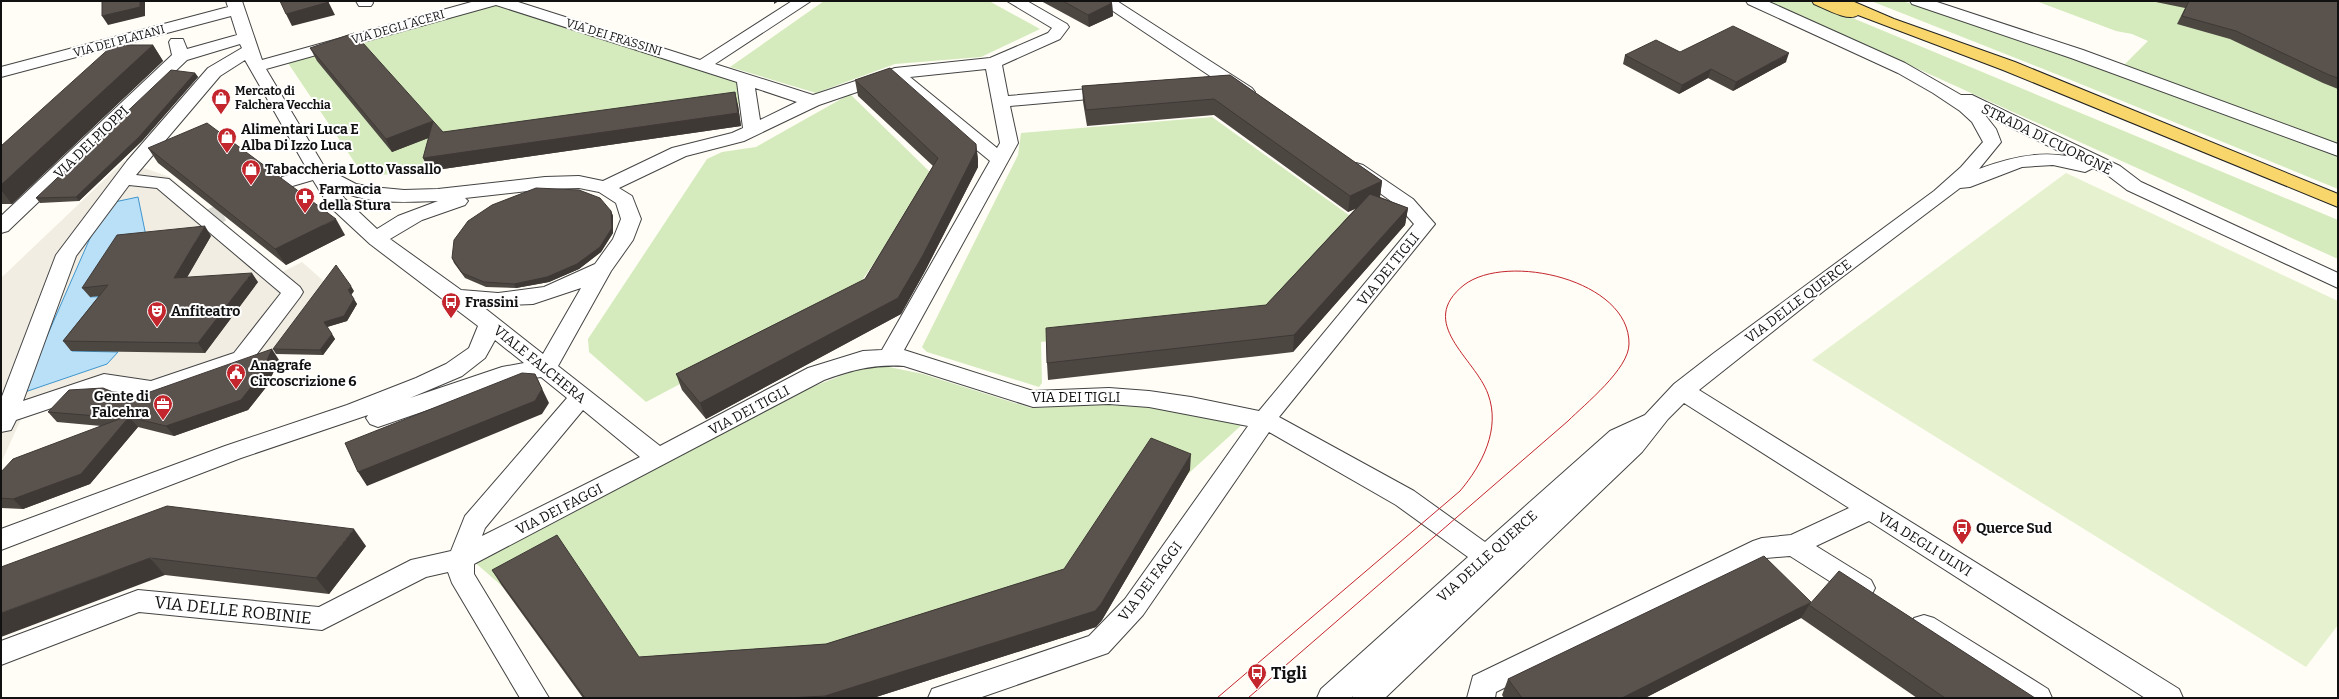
<svg xmlns="http://www.w3.org/2000/svg" width="2339" height="699" viewBox="0 0 2339 699" font-family="Bitter,serif">
  <rect width="100%" height="100%" fill="#fffdf5"/>
  <!-- green -->
  <path fill="#d5ebbd" d="M824,1h165l51,28 -59,28 -86,7 -79,29 -86,-26z
    M1768,1h39l36,13 495,206v39z
    M1871,1h31l70,21 234,83 132,51v33l-277,-113z
    M2036,1h302v145l-216,-79 26,-26 -16,-7 -16,-3z
    M496,4l234,75 8,4 3,21 -305,43 -14,22c-20,3 -44,11 -63,0l-71,-106z
    M850,94l84,82 -80,116 -208,110 -57,-50 -1,-13 119,-180 15,-7 34,-5z
    M1212,117l141,101 -99,102 -213,22 1,41 -3,4 -112,-35 -5,-5 96,-192 3,-22z
    M884,366l39,8 108,34 90,-5 124,19 -179,163 -244,75 -175,13 -81,-121 -64,34 -30,-26 80,-36 252,-134 44,-17 8,-6z"/>
  <!-- pitch -->
  <path fill="#e6f2cf" d="M2066,173l272,128v324l-32,42 -494,-307z"/>
  <!-- plaza -->
  <path fill="#f1ede2" d="M124,161l46,16 112,95 20,-10 25,22 -58,79 -130,46 -61,-9 -57,19 -20,44v-185z"/>
  <!-- water -->
  <path fill="#b9e0f7" stroke="#3f96cf" d="M138,197l9,44 -57,56 24,-1 -42,55 46,1 -11,12 -85,29 83,-189z"/>
  <g fill="none" stroke-linecap="round" stroke-linejoin="round">
    <!-- minor-tunnel -->
    <path stroke="#dbdad3" stroke-width="18" stroke-dasharray="18 9" stroke-linecap="butt" d="M206,220l41,-19"/>
    <!-- minor casing -->
    <g stroke="#444" stroke-width="2">
      <path id="minor" d="M226,1h16l20,59 213,-59h40l185,59 92,-59h19l-96,63 98,31 82,-27 95,-10 58,-25 4,-5 -45,-27h20l40,23 2,3 -9,12 -58,26 6,31 104,-9 6,1 3,4 -3,4 -6,1 -102,9 8,37 -114,207 129,41 76,-3 40,3 42,6 68,14 155,-187 -15,-17 -52,-38 2,-4 7,-2 7,2 50,34 22,25 -156,193 135,74 71,51 125,-111 35,-16 29,-31 40,-31 220,-162 27,-24 22,-25 -11,-20 -12,-11 -27,-18 -35,-20 -150,-69 -2,-3h21l138,62 56,32h11l148,71 21,16 197,91v15l-211,-98 -21,-16 -13,-6 -8,4 -32,-7 -31,2 -52,20 -10,1 -135,102 -126,100 480,299 4,9h-38l-276,-177 -53,25 55,34 4,8 -4,8 -9,3 -9,-3 -63,-40 -24,2 -270,134 -1,6h-28l6,-22 280,-135 9,-3 29,-3 58,-27 -165,-105 -16,16 -26,33 -257,246h-33l1,-2 -2,2h-34l4,-9 147,-132 -72,-52 -127,-73 -126,183 -35,38 -129,45h-51l4,-9 157,-53 36,-37 123,-173 -99,-19 -40,-3 -76,3 -129,-41c-30,-2 -52,4 -80,14l-350,184v10l75,124h-29l-68,-115 -4,-11 -22,5 -104,53 -183,-18 -138,53v-24l137,-51 181,17 92,-47 40,-9 14,-35 102,-118 -26,-21 -29,4 -134,46 -8,-3 -4,-6 2,-3 -127,43 -240,92v-21l224,-83 122,-41 69,-27 30,-14 23,-16 9,-22 -108,-82 -41,-38 -16,-26 -24,7 -7,-2 -2,-4 2,-4 25,-8 -62,-109 -25,16 -84,99 33,4 131,108 3,5 -3,5 -50,66 -98,34 -47,-7 -89,30 -5,10 -10,2v-33l55,-144 71,-94 81,-93 34,-20 -2,-4 -53,16 -179,171 -7,2v-17l171,-161 -3,-13 2,-3h12l4,10 50,-14 -6,-19 -230,61v-10l227,-60zM496,5l241,77 6,46 -11,5 -60,15 -69,33 -24,-5 -34,1 -107,12 -34,1 -32,-3 -16,-3 -31,-16 -59,-99zM986,69l14,74 -3,5 -87,-71zM892,80l98,81 -108,189 -19,1 -55,17 -148,78 -102,-80 53,-95 22,-31 8,-21 -9,-23 -13,-8 67,-32 58,-15 75,-36zM755,88l42,14 -37,18zM1985,115l86,42c-31,-7 -63,1 -92,12l22,-27 -5,-13zM129,185l28,3 124,105 -47,60 -83,28 -47,-7 -81,27 53,-145zM579,188l20,4 17,11 5,16 -8,20 -18,25 -51,23 -46,6 -37,-3 -71,-51 32,-19 43,-15 3,-4 -3,-3 80,-9zM339,190c28,15 68,12 99,11l-40,15 -21,13 -33,-31zM581,288l-38,66 -61,-48 51,-2zM495,340l29,23 -22,4 -92,31 52,-22 23,-18zM583,410l57,47 -158,79 3,-8z
        M356,1h16l1,2 -2,3h-12z
        M1098,1h19l135,87 3,4 -3,4h-12z
        M1910,1h24l149,49 255,94v12l-267,-98 -159,-54z
        M1924,615l10,3 114,71 4,9h-38l-100,-64 -3,-8 3,-8z"/>
    </g>
    <!-- major casing -->
    <g stroke="#222" stroke-width="2">
      <path id="major" d="M1812,1h40l42,18 121,43 323,132v13l-335,-137 -145,-55c-10,7 -32,-6 -44,-11z"/>
    </g>
    <!-- minor -->
    <use href="#minor" fill="#fff" fill-rule="evenodd"/>
    <!-- major -->
    <use href="#major" fill="#f9d66b" fill-rule="evenodd"/>
    <!-- tram -->
    <path stroke="#c4262e" stroke-width="1" d="M1217,698l243,-207c22,-26 41,-62 28,-97 -13,-36 -72,-71 -24,-109 43,-33 166,-5 165,59 0,25 -44,60 -61,77l-320,277"/>
  </g>
  <!-- wall -->
  <path fill="#4d4742" d="M1041,1h67l4,2 1,13 -24,11z
    M2151,1h187v88l-15,-6 -93,-44 -53,-15 8,-16z
    M153,45l10,16 -151,143h-11v-58z
    M310,48l133,84 295,-27 3,21 -312,45 -1,-33 -36,14 -75,-91z
    M1680,52l106,10 -53,29 -25,-13 -29,16 -56,-30 2,-9z
    M195,73l3,4 -56,64 -63,60 -39,2 -4,-5z
    M1230,75l152,106 -2,16 28,11 -3,17 -112,127 -245,28 -1,-17 219,-58 89,-96 -7,3 -134,-97 -127,11 -4,-24 -1,-16z
    M855,80l121,64 2,16v7l-53,104 -24,43 -195,105 -24,-29 -6,-16 189,-95 68,-113 -75,-70z
    M148,148l197,87 -59,30 -128,-102z
    M611,211l2,5v17l-12,19 -22,17 -30,13 -33,6 -30,-1 -21,-9 -11,-15 -2,-5z
    M211,236l-24,41 71,5 -53,71 -134,-2 -8,-10 36,-45 -9,1 -8,-9z
    M354,291l-3,4 6,9 -10,17 -20,6 8,12 -12,16 -47,-1 -3,-5z
    M279,360l-12,26 -19,24 -74,26 -36,-9 -48,57 -67,25 -22,-1v-36l100,-46 -44,-4 -9,-10 82,-13z
    M1190,470l-88,150 -6,7 -223,71h-290l-81,-112 -10,-16 147,87 187,-13 238,-75z
    M366,546l-37,48 -164,-19 -164,-8z
    M1809,605l226,93h-118l-116,-80 -156,80h-141l-2,-3 6,-16z"/>
  <!-- shaded-wall -->
  <path fill="#3f3936" d="M140,1h5v15l-37,9 -6,-9z
    M328,1l7,14 -43,11 -6,-12z
    M774,1h5l-5,3z
    M1112,3l1,13 -24,11 -1,-12z
    M153,45l10,16 -151,143 -11,-14v-5z
    M1789,53l-3,9 -53,29 3,-9z
    M1711,69l-3,9 -29,16 3,-9z
    M195,73l3,4 -56,64 -63,60 -3,-4z
    M735,92l3,13 3,21 -312,45 -6,-13z
    M433,121l6,13 -47,18 -6,-13z
    M976,144l2,16v7l-53,104 -24,43 -195,105 -6,-16 198,-105z
    M1382,181l-2,16 -32,15 2,-16z
    M1408,208l-3,17 -112,127 1,-17z
    M611,211l2,5v17l-12,19 -22,17 -30,13 -33,6 -2,-4z
    M336,219l9,16 -59,30 -11,-16z
    M205,226l6,10 -30,52 -7,-10z
    M252,273l6,9 -53,71 -7,-10z
    M351,286l3,5 -3,4 -3,-5z
    M354,299l3,5 -10,17 -20,6 -3,-5z
    M332,334l3,5 -12,16 -3,-5z
    M272,349l7,11 -12,26 -19,24 -74,26 -8,-10z
    M535,374l14,29 -7,11 -175,72 -9,-14z
    M129,417l9,10 -48,57 -67,25 -10,-10z
    M1191,454l-1,16 -88,150 -6,7 -223,71h-47l-1,-2 270,-85z
    M354,529l12,17 -37,48 -13,-16z
    M150,558l15,17 -164,62v-24z
    M1811,602l-10,16 -156,80h-23z"/>
  <!-- building -->
  <path fill="#5a524d" stroke="#3f3936" d="M102,1h38v6l-38,9z
    M280,1h48l1,1 -43,12z
    M1063,1h45l4,2 -24,12z
    M2189,1h149v77l-9,-3 -93,-44 -54,-15z
    M1733,26l56,27 -53,29 -25,-13 -29,16 -57,-30 31,-15 24,12z
    M354,33l89,99 292,-40 3,21 -315,45 10,-37 -47,18 -76,-91z
    M113,45h40l-152,140v-39z
    M890,68l86,76v7l-53,104 -25,43 -198,105 -24,-29 189,-95 73,-121 -83,-78z
    M171,70l24,3 -56,64 -63,60 -40,1z
    M1230,75l152,106 -32,15 -136,-97 -128,11 -4,-24z
    M207,123l129,96 -61,30 -127,-101z
    M536,188l43,2 21,8 11,13 1,17 -12,19 -23,17 -30,13 -33,7 -30,-2 -22,-9 -10,-15 2,-18 14,-19 24,-16z
    M1370,194l38,14 -114,127 -247,28 -1,-35 220,-23z
    M205,226l-31,52 78,-5 -54,70 -135,-2 45,-56 -26,3 35,-53z
    M336,265l15,21 -3,4 6,9 -10,17 -20,6 8,12 -12,16 -47,-1z
    M272,349l-12,27 -19,24 -75,26 -37,-9 -48,57 -68,25 -12,-1v-26l12,-13 109,-41 -74,-6 21,-22 34,-2 27,11z
    M522,373l13,1 7,15 -7,12 -177,71 -13,-29z
    M1151,438l40,16 -90,150 -6,7 -270,85 -37,2h-203l-93,-128 65,-35 82,122 187,-13 238,-75z
    M167,506l187,23 -38,49 -166,-20 -149,55v-46z
    M1764,556l47,46 -189,96h-100l-14,-19z
    M1839,571l196,127h-90l-136,-93z"/>
  <!-- icons -->
  <defs>
    <g id="shop-pin" transform="scale(1)"><path d="M0 17L-7.5 6A9.5 9.5 0 1 1 7.5 6Z" fill="#c4262e" stroke="#fff"/><path d="M-5-2.5h2.3a2.7 3.5 0 0 1 5.4 0H5L5.5 6h-11ZM-1.5-2.5h3a1.5 2.3 0 0 0-3 0Z" fill="#fff"/></g>
    <g id="pharmacy-pin" transform="scale(1)"><path d="M0 17L-7.5 6A9.5 9.5 0 1 1 7.5 6Z" fill="#c4262e" stroke="#fff"/><path d="M-2-6h4v4h4v4h-4v4h-4v-4h-4v-4h4Z" fill="#fff"/></g>
    <g id="bus-pin" transform="scale(1)"><path d="M0 17L-7.5 6A9.5 9.5 0 1 1 7.5 6Z" fill="#c4262e" stroke="#fff"/><path d="M-5-6H5V4H4V6H2V4H-2V6H-4V4H-5ZM-3.5-4V0h7V-4ZM-3.5 1.2v1.5H-2V1.2ZM2 1.2v1.5H3.5V1.2Z" fill="#fff"/></g>
    <g id="theatre-pin" transform="scale(1)"><path d="M0 17L-7.5 6A9.5 9.5 0 1 1 7.5 6Z" fill="#c4262e" stroke="#fff"/><path d="M-5-5.5Q0-4 5-5.5V0Q5 5 0 6Q-5 5-5 0ZM-3.3-2.5H-1v1.5H-3.3ZM1-2.5H3.3v1.5H1ZM-2.8 1Q0 5.5 2.8 1Z" fill="#fff"/></g>
    <g id="civic-pin" transform="scale(1)"><path d="M0 17L-7.5 6A9.5 9.5 0 1 1 7.5 6Z" fill="#c4262e" stroke="#fff"/><path d="M-.6-6.5H3V-4.5H.6V-3L4-1V1h2V6H-6V1h2V-1L-.6-3ZM-1.2 2.5V6h2.4V2.5Z" fill="#fff"/></g>
    <g id="office-pin" transform="scale(1)"><path d="M0 17L-7.5 6A9.5 9.5 0 1 1 7.5 6Z" fill="#c4262e" stroke="#fff"/><path d="M-6-3h4V-5.5h4V-3h4V5H-6ZM-1-4.5V-3h2v-1.5ZM-6 0V1H6V0Z" fill="#fff"/></g>
  </defs>
  <g fill-rule="evenodd">
    <use href="#shop-pin" x="221" y="98"/>
    <use href="#shop-pin" x="227" y="137"/>
    <use href="#shop-pin" x="251" y="169"/>
    <use href="#pharmacy-pin" x="305" y="197"/>
    <use href="#bus-pin" x="451" y="302"/>
    <use href="#theatre-pin" x="157" y="311"/>
    <use href="#civic-pin" x="236" y="373"/>
    <use href="#office-pin" x="163" y="404"/>
    <use href="#bus-pin" x="1962" y="528"/>
    <use href="#bus-pin" x="1257" y="673"/>
  </g>
  <g text-anchor="middle" stroke-width="4" stroke-linejoin="round" paint-order="stroke">
    <!-- far-street labels -->
    <g font-size="12" fill="#111" stroke="#fff">
      <text transform="translate(398 27) rotate(-16)" y="4">VIA DEGLI ACERI</text>
      <text transform="translate(614 37) rotate(17)" y="4">VIA DEI FRASSINI</text>
      <text transform="translate(119 41) rotate(-15)" y="4">VIA DEI PLATANI</text>
    </g>
    <!-- far-poi labels -->
    <g font-size="12" font-weight="bold" fill="#111" stroke="#fff" text-anchor="start">
      <text x="235" y="95">Mercato di<tspan x="235" dy="14">Falchera Vecchia</tspan></text>
    </g>
    <!-- poi labels -->
    <g font-size="14" font-weight="bold" fill="#111" stroke="#fff" text-anchor="start">
      <text x="241" y="134">Alimentari Luca E<tspan x="241" dy="16">Alba Di Izzo Luca</tspan></text>
      <text x="265" y="174">Tabaccheria Lotto Vassallo</text>
      <text x="319" y="194">Farmacia<tspan x="319" dy="16">della Stura</tspan></text>
      <text x="465" y="307">Frassini</text>
      <text x="171" y="316">Anfiteatro</text>
      <text x="250" y="370">Anagrafe<tspan x="250" dy="16">Circoscrizione 6</tspan></text>
      <text x="149" y="401" text-anchor="end">Gente di<tspan x="149" dy="16">Falcehra</tspan></text>
      <text x="1976" y="533">Querce Sud</text>
    </g>
    <!-- street labels -->
    <g font-size="14" fill="#111" stroke="#fff">
      <text transform="translate(2047 139) rotate(26)" y="5">STRADA DI CUORGNÈ</text>
      <text transform="translate(91 142) rotate(-44)" y="5">VIA DEI PIOPPI</text>
      <text transform="translate(1388 269) rotate(-51)" y="5">VIA DEI TIGLI</text>
      <text transform="translate(1798 301) rotate(-37)" y="5">VIA DELLE QUERCE</text>
      <text transform="translate(540 364) rotate(39)" y="5">VIALE FALCHERA</text>
      <text x="1076" y="402">VIA DEI TIGLI</text>
      <text transform="translate(749 410) rotate(-28)" y="5">VIA DEI TIGLI</text>
      <text transform="translate(559 509) rotate(-27)" y="5">VIA DEI FAGGI</text>
      <text transform="translate(1925 544) rotate(32)" y="5">VIA DEGLI ULIVI</text>
      <text transform="translate(1487 556) rotate(-42)" y="5">VIA DELLE QUERCE</text>
      <text transform="translate(1150 581) rotate(-53)" y="5">VIA DEI FAGGI</text>
    </g>
    <!-- near-street labels -->
    <g font-size="17" fill="#111" stroke="#fff">
      <text transform="translate(233 610) rotate(6)" y="6">VIA DELLE ROBINIE</text>
    </g>
    <!-- near-poi labels -->
    <g font-size="17" font-weight="bold" fill="#111" stroke="#fff" text-anchor="start">
      <text x="1271" y="679">Tigli</text>
    </g>
  </g>
  <!-- border -->
  <rect width="2339" height="699" fill="none" stroke="#111111" stroke-width="4"/>
</svg>
